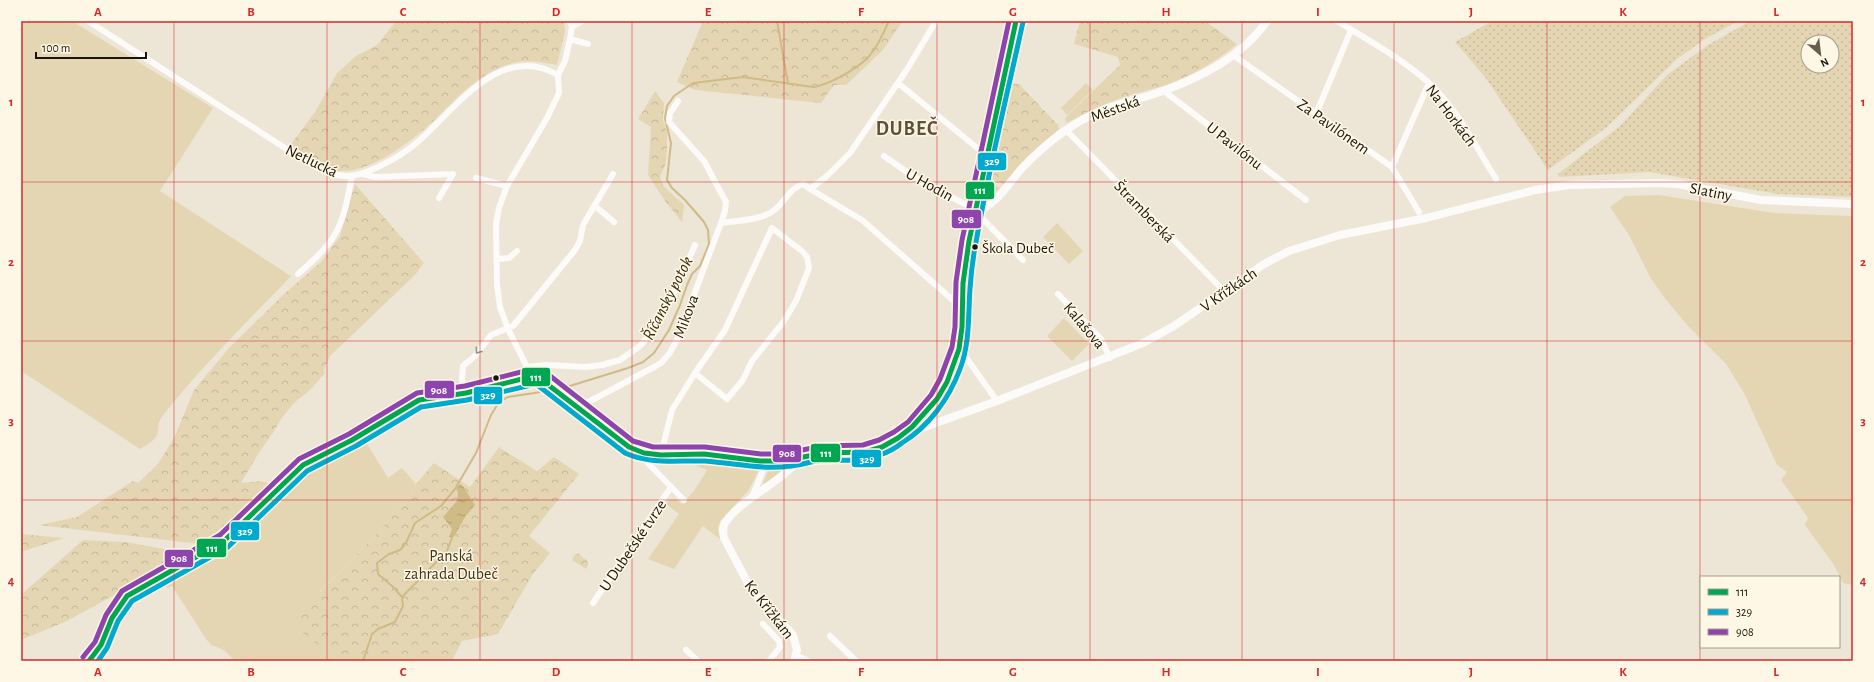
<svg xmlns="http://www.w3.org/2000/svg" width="1874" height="682" viewBox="0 0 1874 682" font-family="'Alegreya Sans',sans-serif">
  <defs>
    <pattern id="forest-crowns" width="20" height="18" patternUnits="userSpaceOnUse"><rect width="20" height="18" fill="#e5d6b3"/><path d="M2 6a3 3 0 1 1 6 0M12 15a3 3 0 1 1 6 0" fill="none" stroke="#c4b799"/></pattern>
    <pattern id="garden-dots" width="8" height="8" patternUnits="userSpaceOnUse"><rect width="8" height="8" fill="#e5d6b3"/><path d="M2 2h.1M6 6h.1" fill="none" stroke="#c4b799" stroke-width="1.8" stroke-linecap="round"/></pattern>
    <pattern id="water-ripples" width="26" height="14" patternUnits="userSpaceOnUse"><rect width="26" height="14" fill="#d0ba86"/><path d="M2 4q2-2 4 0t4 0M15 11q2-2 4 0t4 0" fill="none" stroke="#b29f72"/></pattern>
  </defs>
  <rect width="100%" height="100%" fill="#ede6d6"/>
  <!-- grass -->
  <path fill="#e5d6b3" d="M21,21h51l141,87 -53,83 131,85c-43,45 -88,89 -127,138 -13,15 5,20 -24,35l-119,-78z
    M1086,83l7,7 -26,25 -6,-7z
    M986,181l14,7 -8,9h-4l-4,-5z
    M1659,195l115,18 79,3v369l-10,-2 -9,-18 -29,-40 3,-7 -27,-38 6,-8 -10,-7 -33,-72 -18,-29 -39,-39 -23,-28 -14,-20 -21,-42 -19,-28 15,-11z
    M1057,223l26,28 -14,13 -26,-27z
    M1064,318l25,26 -17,17 -25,-25z
    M364,439l24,39 14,-10 14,16 -5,11 -39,44 -53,53 28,69h-112l-11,-11 -13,-5 -5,-6 -34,-53 -5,2 -1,-2 67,-46 85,-77z
    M679,458h29l47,7 3,6 -9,19 -29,31 -2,8 3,11 -18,-14 -29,43 -26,-10 31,-45 -13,-10 3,-4 6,-1 7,5 12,-13 13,-21z
    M778,465h6l1,4 -19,15 -3,-1 7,-16z"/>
  <!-- forest -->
  <path fill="url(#forest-crowns)" d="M396,21h168l1,10 -8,34c-13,-2 -26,-5 -39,-3 -38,7 -63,39 -90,64 -14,12 -30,24 -46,33 -14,7 -28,13 -44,12 -12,-1 -36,-19 -47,-27l24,-32 22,-39 19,-17 21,-11z
    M703,21h200l-21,30 -36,34h-12l-13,18 -126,-13 -18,-8z
    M1080,21h125l32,23c-20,17 -43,30 -68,40 -17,6 -36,9 -53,16 -17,6 -33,14 -49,23l-2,-4 1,-2 54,-52 -2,-8 -44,-13z
    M1006,83l13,1 39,41 1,4 -56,55 -15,-7z
    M655,91l9,12 -1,17 4,12v15l-1,16 -6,14 3,9 21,19 -2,17 -17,-21 -17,-26 3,-48 -13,-8z
    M355,184l69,79 -9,12 -85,81 -6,14 1,3 -15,17 -16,13 -13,16 -8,14 -13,18 -19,32 19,-2 13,3 -42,37 -31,23 -161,-19 38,-8 56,-36 5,2 20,-19 17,-28 19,-46 35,-42 55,-54 37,-32 19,-26z
    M499,447l38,24 17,-14 25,17 -50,62 21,17 -17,21 -35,60 -36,7 -10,20h-104l-28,-15 -16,-11 -7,-20 75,-76 39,-44 5,-11 18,-21 36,24z
    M21,534l43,4 -43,14z
    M83,540l43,2 59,11 -49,30 -69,38 -46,19v-49l2,2z
    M579,553l3,4 5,3 1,5 -2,4 -14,-9 2,-5z"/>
  <!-- garden -->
  <path fill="url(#garden-dots)" fill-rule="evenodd" d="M1492,21h246l-33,18 -28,20 -70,68 -59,43 -63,-93 -30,-35z
    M1750,21h103v176l-75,-3 -129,-22 -90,5 -1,-3 62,-48 47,-51 15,-11 26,-19zM1808,42h24v24h-24z"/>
  <!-- water -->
  <path fill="url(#water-ripples)" d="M460,484l3,2 12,19 -10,12 -11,20h-5l3,-8 -9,-12 14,-16 1,-9 -2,-3z"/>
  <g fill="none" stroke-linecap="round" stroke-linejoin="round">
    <!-- stream -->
    <path stroke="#d0ba86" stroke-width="2" d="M777,21l11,63
      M560,389l68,-21 15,-6 11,-9 15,-23 11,-25 7,-20 5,-11 8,-8 9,-22 -1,-14 -4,-8 -19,-22 -13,-12 -5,-8 4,-37 -6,-25 2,-12 7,-10 19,-13 50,-6 70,10c16,-2 51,-21 60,-36 7,-9 11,-20 16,-30
      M402,597l45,-46 6,-16
      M363,661l9,-27 6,-5 17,-7 8,-16 -1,-9 -10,-11 -14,-12 -1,-11 12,-9 11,-4 6,-7 9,-20 26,-17 14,-17 21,-36 15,-38 8,-13 9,-5 46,-7"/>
    <!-- minor -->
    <path stroke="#fcfbf9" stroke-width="6" d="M88,21l211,136c11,6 26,17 38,18 16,3 28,-2 41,-8 15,-7 31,-17 43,-28 36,-33 81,-97 137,-64
      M1337,21c31,19 64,37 91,61 28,25 48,65 68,97
      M572,27l10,-6
      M570,39l18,5
      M1233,55l159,112 27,45
      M898,83l89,73
      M1164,91l142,109
      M678,101l-8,12 -1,9 35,39 22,41 -1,9 -4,12
      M1316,114l35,-84
      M1066,130l158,161
      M884,156l37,26 50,25 52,53
      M1392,167l37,-84
      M363,174l12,3 78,-3
      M476,178l31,8
      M810,189l52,31 101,89
      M439,198l14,-24
      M595,206l19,16
      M497,259l12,-1 8,-7
      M298,274c13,-11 27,-24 36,-38 11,-18 14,-41 18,-60
      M1058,294l43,45 9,19
      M960,349l37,52
      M527,367l19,-2 40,2 16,-2 18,-5 20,-14 17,-20 20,-39 18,-42
      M530,377l-3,-10 -19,-38 -8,-22 -3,-22 -1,-61 3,-16 8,-22 40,-68 12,-25 -1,-18 7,-14 5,-22 2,-12 -2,-6
      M466,393l-4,-13 1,-14 13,-11 15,-20 22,-9 62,-76 5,-9 3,-16 30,-51
      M579,407l77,-41 5,-3 8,-9 8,-14 44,-117c14,-2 41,-3 52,-12 12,-8 15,-22 30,-27l7,5 17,-13 23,-23 56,-82 30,-50
      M637,452l47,48
      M661,454l11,-44 23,-37 30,-43 47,-102 31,24 4,5 2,11 -13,33 -12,20 -32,40 -9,19 -16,19 -32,-26
      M752,497l15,-36
      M593,603l78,-116
      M763,624l16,17 1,6 -11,14
      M830,636l26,25
      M686,650l12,11
      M796,655l12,6"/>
    <!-- tertiary -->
    <path stroke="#fcfbf9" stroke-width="8" d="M975,212c22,-6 35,-32 50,-47 16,-16 33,-31 52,-42 22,-14 47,-20 71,-27 44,-14 92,-36 119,-75
      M905,434l92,-33 146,-58 31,-17 90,-62 25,-13 51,-16 86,-17 109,-28 34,-5 89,-2 20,1 83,16 92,4
      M89,661l12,-16 11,-27 15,-22 97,-55 79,-76 15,-9 34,-16 67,-40 47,-7 64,-16h8l7,4 84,66c20,11 43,7 65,7 14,0 28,2 42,4 16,2 32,4 48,3 14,-1 26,-7 39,-8 14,-2 28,2 42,-1 46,-9 84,-59 94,-103 5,-19 3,-40 4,-60 1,-16 4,-32 6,-48l47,-220
      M794,661l3,-11 -4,-15 -41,-44 -28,-53c-1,-6 -2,-10 1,-15 16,-24 54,-39 74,-64"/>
    <!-- bus-1 casing -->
    <g stroke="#fff7e6" stroke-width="8">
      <path id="bus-1" d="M89,661l12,-16 11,-27 15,-22 97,-55 79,-76 49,-25 67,-40 47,-7 64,-16h8l91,70 15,6 17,2 43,-1 56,7h24l39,-8 42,-1 17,-5 16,-9 14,-11 25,-28 10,-17 12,-33 3,-22 1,-44 6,-42 47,-220"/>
    </g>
    <!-- bus-2 casing -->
    <g stroke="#fff7e6" stroke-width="8">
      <path id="bus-2" d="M98,661l9,-13 11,-27 14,-20 96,-54 79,-76 49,-25 65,-39 46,-7 69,-16 89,69c26,12 52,7 80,8 39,3 66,12 106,1 14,-3 28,-1 43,-2 17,0 35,-7 48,-17 27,-17 47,-44 58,-74 10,-26 8,-52 10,-80 1,-15 3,-32 6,-47 13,-74 31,-147 47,-220"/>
    </g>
    <!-- bus-3 casing -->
    <g stroke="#fff7e6" stroke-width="8">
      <path id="bus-3" d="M83,657l12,-15 11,-27 16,-24 98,-56 79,-76 50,-25 68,-41 48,-7 64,-16h11l9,5 84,66 20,6h52l56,7h22l39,-8 41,-1 16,-5 15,-8 14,-10 23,-27 9,-16 12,-32 3,-20 1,-45 6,-42 47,-219"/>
    </g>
    <!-- bus-1 -->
    <use href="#bus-1" stroke="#00a651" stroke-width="5"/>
    <!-- bus-2 -->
    <use href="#bus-2" stroke="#00a9ce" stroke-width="5"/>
    <!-- bus-3 -->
    <use href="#bus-3" stroke="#8e44ad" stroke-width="5"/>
  </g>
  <!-- one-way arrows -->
  <defs><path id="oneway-chevron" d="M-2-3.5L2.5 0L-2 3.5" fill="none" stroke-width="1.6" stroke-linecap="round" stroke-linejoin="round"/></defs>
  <use stroke="#96948d" href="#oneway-chevron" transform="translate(478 351) rotate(126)"/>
  <!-- grid -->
  <path fill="none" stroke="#d62828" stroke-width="1" stroke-opacity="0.55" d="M174,21v640M327,21v640M480,21v640M632,21v640M784,21v640M937,21v640M1090,21v640M1242,21v640M1394,21v640M1547,21v640M1700,21v640M21,182h1832M21,341h1832M21,500h1832"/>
  <!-- markers -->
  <g fill="#19150a" stroke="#fff7e6" stroke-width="1.5">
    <circle cx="975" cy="247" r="3.5"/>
    <circle cx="496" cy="378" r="3.5"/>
  </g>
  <g text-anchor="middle" stroke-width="3" stroke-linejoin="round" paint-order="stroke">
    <!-- bus labels -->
    <g font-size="15" fill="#19150a" stroke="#fff7e6" text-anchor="start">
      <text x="982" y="253">Škola Dubeč</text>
    </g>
    <!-- street labels -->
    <g font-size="16" fill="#19150a" stroke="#fff7e6">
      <text transform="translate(1115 108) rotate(-20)" y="6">Městská</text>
      <text transform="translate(1452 115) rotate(53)" y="6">Na Horkách</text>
      <text transform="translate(1334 126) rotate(35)" y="6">Za Pavilónem</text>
      <text transform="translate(1235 145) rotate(38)" y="6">U Pavilónu</text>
      <text transform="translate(312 160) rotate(26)" y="6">Netlucká</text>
      <text transform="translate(930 184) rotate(29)" y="6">U Hodin</text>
      <text transform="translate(1711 191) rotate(11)" y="6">Slatiny</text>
      <text transform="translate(1145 211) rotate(46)" y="6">Štramberská</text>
      <text transform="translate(1228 289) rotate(-35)" y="6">V Křížkách</text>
      <text transform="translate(685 316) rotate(-69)" y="6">Mikova</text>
      <text transform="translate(1085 325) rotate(50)" y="6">Kalašova</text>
      <text transform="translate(632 545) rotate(-56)" y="6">U Dubečské tvrze</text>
      <text transform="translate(770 609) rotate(52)" y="6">Ke Křížkám</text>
    </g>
    <!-- park labels -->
    <g font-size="16" fill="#413416" stroke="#fff7e6">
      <text x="451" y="561">Panská<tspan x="451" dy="18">zahrada Dubeč</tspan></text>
    </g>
    <!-- water labels -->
    <g font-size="17" font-style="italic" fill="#372b0c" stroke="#fff7e6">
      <text transform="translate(667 298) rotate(-63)" y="6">Říčanský potok</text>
    </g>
    <!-- district labels -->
    <g font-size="20" font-weight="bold" letter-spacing="1" fill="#5d5239" stroke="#fff7e6">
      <text x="907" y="135">DUBEČ</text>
    </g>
  </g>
  <g stroke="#fff7e6" stroke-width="1.5">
    <rect x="977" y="152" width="30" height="19" rx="4" fill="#00a9ce"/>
    <rect x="965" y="181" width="30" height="19" rx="4" fill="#00a651"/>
    <rect x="951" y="209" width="31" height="20" rx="4" fill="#8e44ad"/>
    <rect x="521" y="367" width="30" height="20" rx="4" fill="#00a651"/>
    <rect x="424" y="380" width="31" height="19" rx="4" fill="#8e44ad"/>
    <rect x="473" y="386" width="30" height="19" rx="4" fill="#00a9ce"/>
    <rect x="810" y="443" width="31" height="20" rx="4" fill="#00a651"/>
    <rect x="772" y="444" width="30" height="19" rx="4" fill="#8e44ad"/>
    <rect x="851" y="449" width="31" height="19" rx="4" fill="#00a9ce"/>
    <rect x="230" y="521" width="30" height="20" rx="4" fill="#00a9ce"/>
    <rect x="196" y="538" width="31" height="20" rx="4" fill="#00a651"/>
    <rect x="164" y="549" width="30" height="19" rx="4" fill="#8e44ad"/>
  </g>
  <g font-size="11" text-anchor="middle" font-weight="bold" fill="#fff">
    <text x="992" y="165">329</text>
    <text x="980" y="194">111</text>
    <text x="966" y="223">908</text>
    <text x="536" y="381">111</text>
    <text x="439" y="394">908</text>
    <text x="488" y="399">329</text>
    <text x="826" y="457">111</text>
    <text x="787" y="457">908</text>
    <text x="867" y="463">329</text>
    <text x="245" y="535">329</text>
    <text x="212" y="552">111</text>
    <text x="179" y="562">908</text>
  </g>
  <!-- border -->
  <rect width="1874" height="682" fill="none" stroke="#fff7e6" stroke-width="44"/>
  <!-- legend -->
  <rect x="1700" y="576" width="140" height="72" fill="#fff7e6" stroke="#a39d8e"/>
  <rect x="1708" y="589" width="20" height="6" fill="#00a651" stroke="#a39d8e"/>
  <text x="1736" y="596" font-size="12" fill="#19150a">111</text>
  <rect x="1708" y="609" width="20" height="6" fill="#00a9ce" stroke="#a39d8e"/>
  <text x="1736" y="616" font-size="12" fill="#19150a">329</text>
  <rect x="1708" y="629" width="20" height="6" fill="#8e44ad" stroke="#a39d8e"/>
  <text x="1736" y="636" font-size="12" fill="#19150a">908</text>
  <!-- north arrow -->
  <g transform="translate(1820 54) rotate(152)"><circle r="19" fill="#fff7e6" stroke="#a39d8e"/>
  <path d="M0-3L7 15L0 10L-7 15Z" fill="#635e51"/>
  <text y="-6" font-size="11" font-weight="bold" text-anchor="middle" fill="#19150a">N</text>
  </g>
  <!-- scale -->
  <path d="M36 52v6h110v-6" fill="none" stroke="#19150a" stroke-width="2"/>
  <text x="42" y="52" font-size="12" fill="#19150a" stroke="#fff7e6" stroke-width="3" paint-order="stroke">100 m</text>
  <rect x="22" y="22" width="1830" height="638" fill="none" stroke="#d62828" stroke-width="1.5"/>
  <g font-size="13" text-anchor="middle" font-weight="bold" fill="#d62828">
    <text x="98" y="16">A</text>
    <text x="251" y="16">B</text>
    <text x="403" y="16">C</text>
    <text x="556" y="16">D</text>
    <text x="708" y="16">E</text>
    <text x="861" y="16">F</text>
    <text x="1013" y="16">G</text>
    <text x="1166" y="16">H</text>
    <text x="1318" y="16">I</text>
    <text x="1471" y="16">J</text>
    <text x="1623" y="16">K</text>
    <text x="1776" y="16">L</text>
    <text x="11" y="106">1</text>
    <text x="1863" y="106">1</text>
    <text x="11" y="266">2</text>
    <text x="1863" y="266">2</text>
    <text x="11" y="425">3</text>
    <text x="1863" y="425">3</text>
    <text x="11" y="585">4</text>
    <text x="1863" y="585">4</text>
    <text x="98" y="676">A</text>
    <text x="251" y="676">B</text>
    <text x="403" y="676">C</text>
    <text x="556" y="676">D</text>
    <text x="708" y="676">E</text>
    <text x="861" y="676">F</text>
    <text x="1013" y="676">G</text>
    <text x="1166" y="676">H</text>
    <text x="1318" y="676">I</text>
    <text x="1471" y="676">J</text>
    <text x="1623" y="676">K</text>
    <text x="1776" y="676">L</text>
  </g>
</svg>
